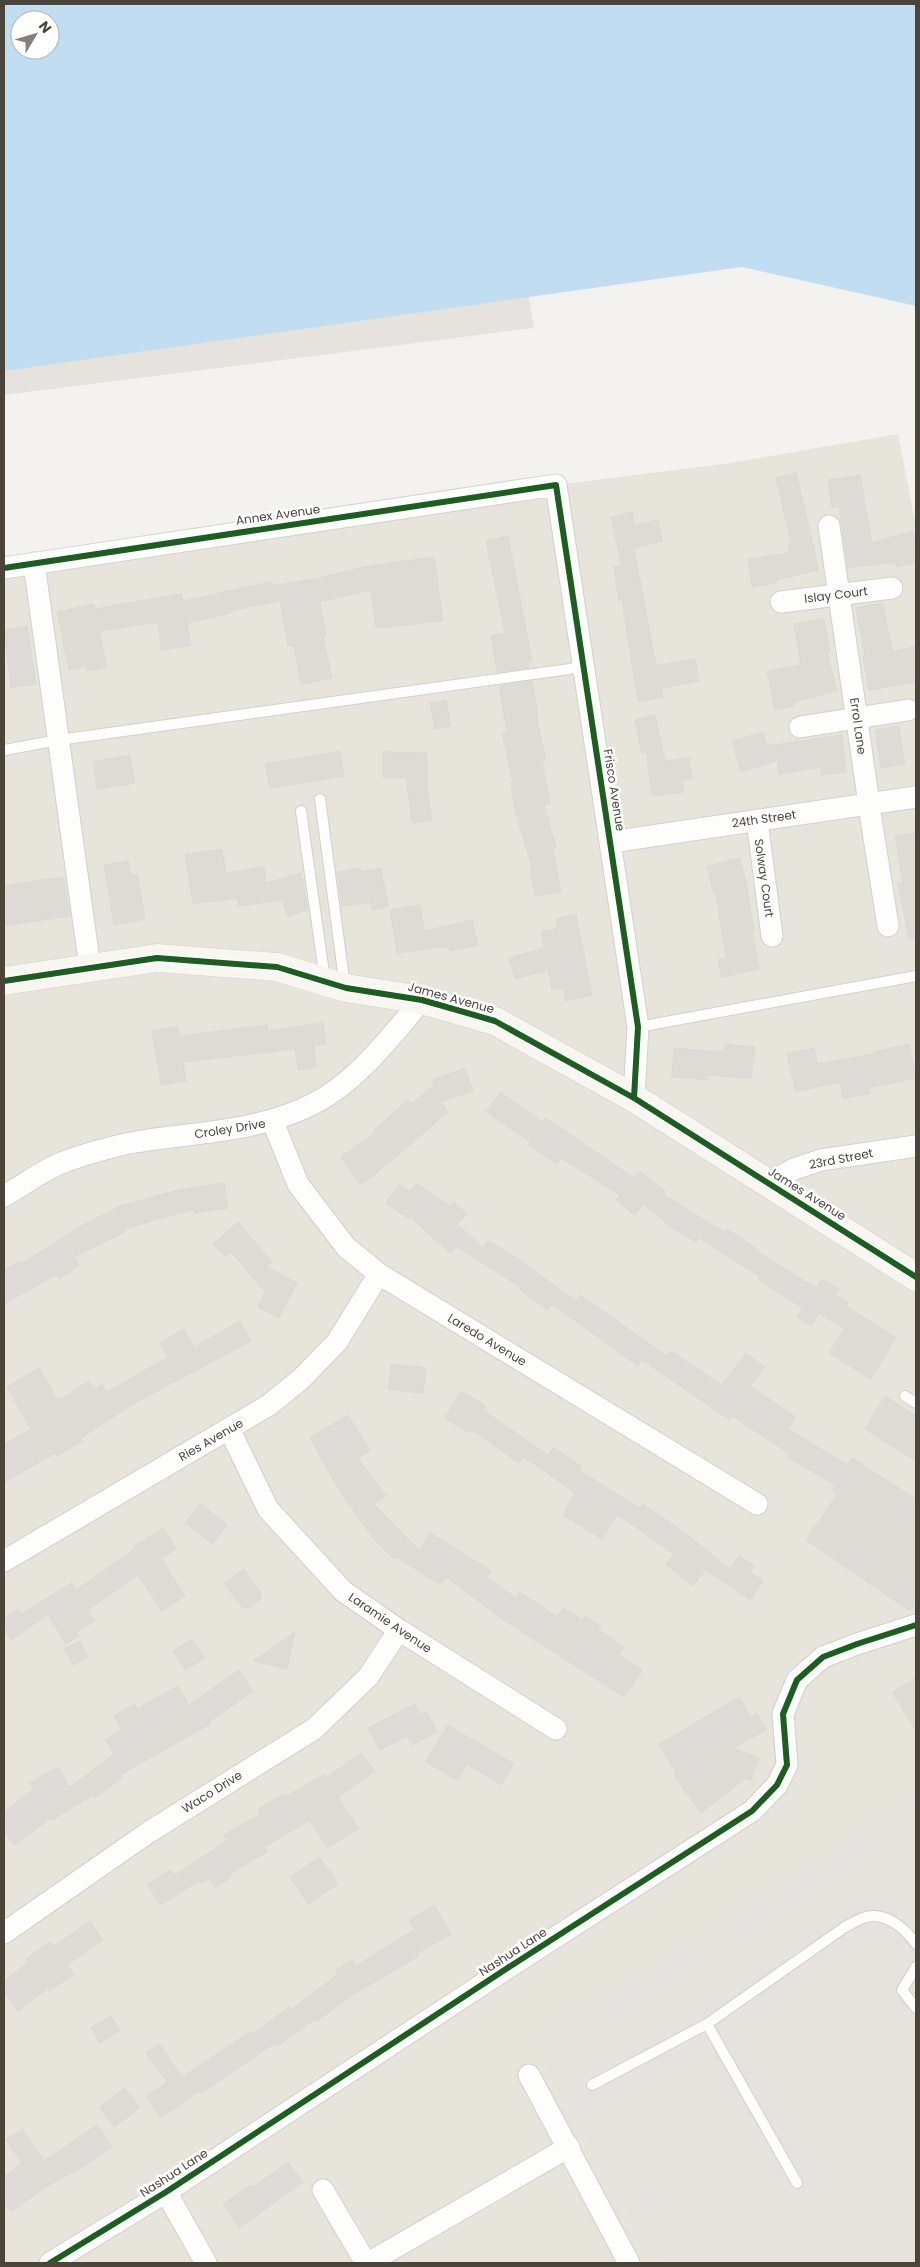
<svg xmlns="http://www.w3.org/2000/svg" width="920" height="2267" viewBox="0 0 920 2267" font-family="Poppins,sans-serif">
  <rect width="100%" height="100%" fill="#f4f2ee"/>
  <!-- residential -->
  <path fill="#e7e4dc" d="M898,434l18,92v1737h-912v-1695l552,-83 174,-22z"/>
  <!-- industrial -->
  <path fill="#e6e2de" d="M4,193l511,22 19,113 -530,67z
    M916,1796v467h-257l-126,-225z"/>
  <!-- water -->
  <path fill="#c0ddf1" fill-rule="evenodd" d="M4,4h912v302l-174,-39 -738,104zM20,20h30v30h-30z"/>
  <!-- building -->
  <path fill="#dedbd6" stroke="#dcd9d4" d="M796,473l23,97 -43,10 1,3 -25,4 -4,-28 42,-6 -2,-9 3,-1 -15,-65z
    M860,475l12,68 40,-12 4,16v15l-19,5 -2,-5 -47,6 -9,-62 -7,2 -4,-28z
    M632,512l3,13 23,-5 4,21 -28,7 22,118 39,-7 4,22 -37,7 1,9 -25,5 -16,-102 -3,1 -5,-34 8,-1 -11,-49z
    M508,536l24,125h-4l1,7 -32,4 -6,-36 14,-3 -19,-92z
    M434,557l9,64 -67,7 -5,-38 -51,12 6,34 -3,1 9,41 -31,6 -7,-39 -6,1 -8,-45 -50,10 1,2 -44,10 4,22 -29,5 -5,-28 -58,9 8,36 -20,4 -1,-5 -17,4 -12,-58 37,-8 1,5 86,-15 2,7 87,-19 1,4 44,-7 54,-13z
    M882,603l11,49 23,-6v36l-47,8 -6,-34h2l-9,-48z
    M824,619l6,33 -3,1 10,38 -44,11 1,4 -19,4 -8,-39 34,-6 -7,-41z
    M27,626l9,58 -25,4 -7,-58z
    M532,681l6,35h-2l10,44 -4,1 8,43 -6,1 12,43 -3,1 8,43 -26,4 -5,-29h2l-17,-57 -4,-28h2l-11,-48 5,-1 -8,-47z
    M446,700l5,26 -16,3 -5,-26z
    M655,715l10,46 24,-3 3,21 -10,1 2,12 -32,4 -6,-44 -4,1 -7,-33z
    M899,726l6,38 -24,4 -6,-38z
    M763,732l4,14 75,-11 4,37 -25,3v-8l-42,7 -2,-13 -36,11 -9,-31z
    M340,751l4,25 -74,12 -5,-24z
    M383,752l44,1v35l5,32 -20,3 -6,-45h-23z
    M130,755l5,28 -38,6 -4,-27z
    M916,833v105l-7,1 -11,-55 5,-1 -8,-47z
    M222,849l4,24 38,-6 2,16 35,-10 7,37 -21,6 -5,-16 -43,6 -1,-8 -45,6 -8,-49z
    M740,858l7,29 7,45 -2,1 8,36 -38,8 -4,-17 8,-2 -10,-64 -2,1 -7,-29z
    M128,861l3,14 6,-1 8,45 -31,6 -10,-60z
    M360,868l1,4 20,-4 7,38 -16,4 -2,-8 -28,4 -5,-34z
    M63,877l7,39 -66,10v-40z
    M420,905l4,26 48,-11 6,25 -28,6 -1,-5 -52,7 -7,-43z
    M576,914l16,81 -26,6 -3,-13 -11,2 -4,-20 -33,9 -6,-21 35,-10 -3,-16 17,-4 -2,-9z
    M323,1023l3,21 -12,2 2,21 -18,3 -3,-21 -112,13 3,19 -25,4 -9,-54 26,-4 1,9 88,-11 1,6z
    M725,1044l30,3 -4,32 -44,-4v5l-35,-3 2,-29 50,4z
    M909,1044l7,34 -48,10 1,6 -26,4 -3,-16 -44,10 -9,-38 27,-6 3,16 57,-10 -1,-2z
    M465,1068l8,23 -33,11 8,10 -70,60 -18,13 -19,-28 35,-25 -2,-2 34,-30 3,4 23,-19 -1,-5z
    M500,1092l43,30 3,-4 88,60 6,-7 26,21 -2,3 60,37 3,-3 29,19 -1,2 61,38 7,-9 16,10 -4,5 13,8 -2,4 50,32 -25,41 -42,-26 15,-24 -25,-16 -8,13 -14,-10 6,-8 -45,-28 2,-3 -61,-39 -3,4 -26,-16 -26,-22 -10,11 -18,-15 4,-5 -59,-37 -4,6 -29,-19 2,-3 -44,-30z
    M224,1183l4,25 -34,5v-4l-70,20 1,3 -51,25 5,9 -20,13 -3,-4 -52,29v-34l16,-9 1,3 62,-39 37,-19 58,-16z
    M416,1183l34,23 3,-4 14,12 -10,10 26,24 5,-8 29,18 59,43 4,-6 87,61 4,-5 51,34 24,-32 19,14 -15,19 46,31 -8,12 59,36 5,-7 64,41v104l-6,8 -104,-71 31,-46 -5,-4 3,-5 -47,-28 2,-3 -58,-38 -2,4 -88,-60 -4,6 -86,-62 -4,6 -29,-21 1,-2 -64,-41 -6,7 -40,-36 -1,2 -23,-16 13,-19 11,8z
    M238,1222l34,40 -6,4 31,17 -18,35 -21,-11 7,-15 -34,-40 -6,5 -12,-13z
    M240,1321l11,20 -118,63 -52,34 1,3 -25,15 -1,-3 -52,29v-38l27,-15 -24,-42 32,-19 19,33 31,-20 6,8 7,-5 5,8 61,-35 -8,-14 24,-14 10,18z
    M391,1364l35,4 -3,25 -35,-3z
    M461,1391l25,15 -3,4 65,45 6,-8 28,20 -2,4 60,37 3,-4 41,28 46,37 9,-13 16,10 -5,6 13,9 -13,19 -44,-30 -13,16 -27,-22 8,-10 -56,-39 -16,24 -39,-24 12,-22 -52,-37 -4,7 -47,-33 -2,3 -25,-15z
    M885,1396l31,20v45l-51,-32z
    M348,1415l22,36 -12,7 28,38 -12,8 45,46 11,-17 62,38 -5,6 29,21 4,-6 37,25 6,-9 19,12 3,-4 16,11 -2,3 25,17 -5,7 23,16 -18,27 -122,-78 -56,-42 -5,8 -45,-28 -2,2 -22,-22 -31,-44 -31,-55z
    M200,1503l27,22 -15,19 -27,-21z
    M163,1528l13,21 -15,9 24,38 -23,15 -24,-36 -50,35 7,11 -18,11 2,4 -13,8 -18,-30 -36,26 -8,-11v-10l14,-10 4,5 49,-31 5,7 60,-42 -2,-2z
    M244,1569l17,24v6l-12,9h-6l-19,-25z
    M295,1632l-8,37 -34,-8z
    M192,1639l13,19 -20,12 -12,-19z
    M79,1641l9,16 -15,8 -9,-16z
    M239,1670l14,21 -44,31 1,2 -90,51 2,3 -27,20 -2,-3 -41,25 -1,-2 -37,27 -10,-14v-19l30,-23 -4,-6 28,-16 12,20 44,-33 -9,-14 17,-10 -8,-14 20,-12 3,5 41,-23 11,19z
    M916,1678v53l-24,-39z
    M740,1697l10,20 7,-4 9,17 -33,18 26,10 -8,22 -5,-2 -45,35 -27,-38 2,-2 -17,-29z
    M415,1704l5,11 6,-3 11,20 -25,13 -5,-9 -27,14 -12,-22z
    M448,1725l66,39 -13,21 -34,-21 -10,16 -31,-18z
    M361,1753l14,18 -37,26 21,32 -32,19 -17,-28 -45,27 2,5 -38,22 2,3 -16,11 -6,-10 -7,5 -2,-3 -39,25 -14,-20 24,-15 4,5 52,-34 -3,-6 36,-21 -2,-5 25,-15 2,3 39,-23 2,4z
    M320,1857l18,27 -30,20 -18,-27z
    M434,1905l17,29 -34,20 2,2 -67,39 -35,26 -2,-2 -37,27 -3,-3 -75,51 -1,-3 -38,27 -15,-21 21,-15 -21,-29 13,-9 23,33 69,-46 2,3 36,-27 2,3 47,-36 -2,-4 16,-10 4,6 59,-37 -6,-9z
    M90,1921l13,19 -36,25 7,9 -24,17 -2,-3 -30,23 -14,-19v-11l25,-19 -3,-3 24,-17 4,4z
    M111,2016l9,14 -20,13 -9,-15z
    M125,2088l15,20 -26,19 -14,-20z
    M97,2125l15,22 -28,19 -37,20 -36,26 -7,-10v-25l18,-14 -16,-23 16,-11 22,32z
    M288,2162l15,20 -64,46 -16,-24 28,-19 2,2z"/>
  <g fill="none" stroke-linecap="round" stroke-linejoin="round">
    <!-- lane casing -->
    <g stroke="#d2d0cb" stroke-width="12">
      <path id="lane" d="M4,750l55,-10 525,-73
        M320,799l25,188
        M301,811l24,169
        M638,1027l278,-51
        M905,1396l11,7
        M916,1967l-14,23 14,18
        M707,2024l90,159
        M592,2085l115,-61 138,-97c6,-3 12,-7 18,-9 21,-8 42,10 53,26"/>
    </g>
    <!-- street casing -->
    <g stroke="#d2d0cb" stroke-width="23">
      <path id="street" d="M829,526l43,299 16,101
        M34,563l56,405
        M4,568l552,-83 82,542 -4,71
        M781,602l111,-14
        M800,727l108,-17
        M757,820l15,116
        M611,842l305,-45
        M273,1122l25,62 48,63 33,27 378,230
        M769,1183l25,-14 27,-9 95,-14
        M4,1196c18,-10 36,-24 55,-32 19,-8 58,-19 77,-22 60,-10 122,-10 177,-38 44,-22 78,-68 109,-104
        M229,1429l39,80 75,82 56,39 157,99
        M4,1561l265,-156 32,-26 36,-37 42,-68
        M4,1933l145,-101 165,-103 54,-52 31,-47
        M529,2075l100,188
        M323,2190l43,73
        M166,2192l40,71
        M50,2263l116,-71 340,-223 246,-158 25,-26 10,-20 -4,-51 14,-34 26,-23 34,-13 59,-19
        M368,2263l201,-116"/>
    </g>
    <!-- secondary casing -->
    <g stroke="#d3cfc5" stroke-width="29">
      <path id="secondary" d="M4,981l153,-23 120,9 69,21 76,12 73,21 139,77 282,179"/>
    </g>
    <!-- lane -->
    <use href="#lane" stroke="#fdfdfc" stroke-width="10"/>
    <!-- street -->
    <use href="#street" stroke="#fdfdfc" stroke-width="21"/>
    <!-- secondary -->
    <use href="#secondary" stroke="#f7f6f1" stroke-width="28"/>
    <!-- cycleway casing -->
    <g stroke="#fff" stroke-width="9">
      <path id="cycleway" d="M4,568l552,-83 82,542 -4,71
        M4,981l153,-23 120,9 69,21 76,12 73,21 139,77 282,179
        M50,2263l116,-71 340,-223 246,-158 25,-26 10,-20 -4,-51 14,-34 26,-23 34,-13 59,-19"/>
    </g>
    <!-- cycleway -->
    <use href="#cycleway" stroke="#1b5e20" stroke-width="6"/>
  </g>
  <g text-anchor="middle" stroke-width="5" stroke-linejoin="round" paint-order="stroke">
    <!-- street labels -->
    <g font-size="12" fill="#4b4439" stroke="#fff">
      <text transform="translate(278 515) rotate(-8)" y="4">Annex Avenue</text>
      <text transform="translate(836 595) rotate(-7)" y="4">Islay Court</text>
      <text transform="translate(858 726) rotate(82)" y="4">Errol Lane</text>
      <text transform="translate(614 790) rotate(81)" y="4">Frisco Avenue</text>
      <text transform="translate(764 819) rotate(-8)" y="4">24th Street</text>
      <text transform="translate(764 878) rotate(82)" y="4">Solway Court</text>
      <text transform="translate(451 998) rotate(15)" y="4">James Avenue</text>
      <text transform="translate(230 1129) rotate(-9)" y="4">Croley Drive</text>
      <text transform="translate(841 1159) rotate(-11)" y="4">23rd Street</text>
      <text transform="translate(807 1194) rotate(32)" y="4">James Avenue</text>
      <text transform="translate(487 1340) rotate(31)" y="4">Laredo Avenue</text>
      <text transform="translate(211 1440) rotate(-30)" y="4">Ries Avenue</text>
      <text transform="translate(390 1623) rotate(34)" y="4">Laramie Avenue</text>
      <text transform="translate(212 1792) rotate(-32)" y="4">Waco Drive</text>
      <text transform="translate(513 1952) rotate(-33)" y="4">Nashua Lane</text>
      <text transform="translate(174 2173) rotate(-33)" y="4">Nashua Lane</text>
    </g>
  </g>
  <!-- border -->
  <rect width="920" height="2267" fill="none" stroke="#4b4439" stroke-width="10"/>
  <!-- north arrow -->
  <g transform="translate(35 35) rotate(52)"><circle r="24" fill="#ffffff" stroke="#b7b4b0"/>
  <path d="M0-4L9 19L0 12L-9 19Z" fill="#868178"/>
  <text y="-8" font-size="14" font-weight="bold" text-anchor="middle" fill="#4b4439">N</text>
  </g>
</svg>
